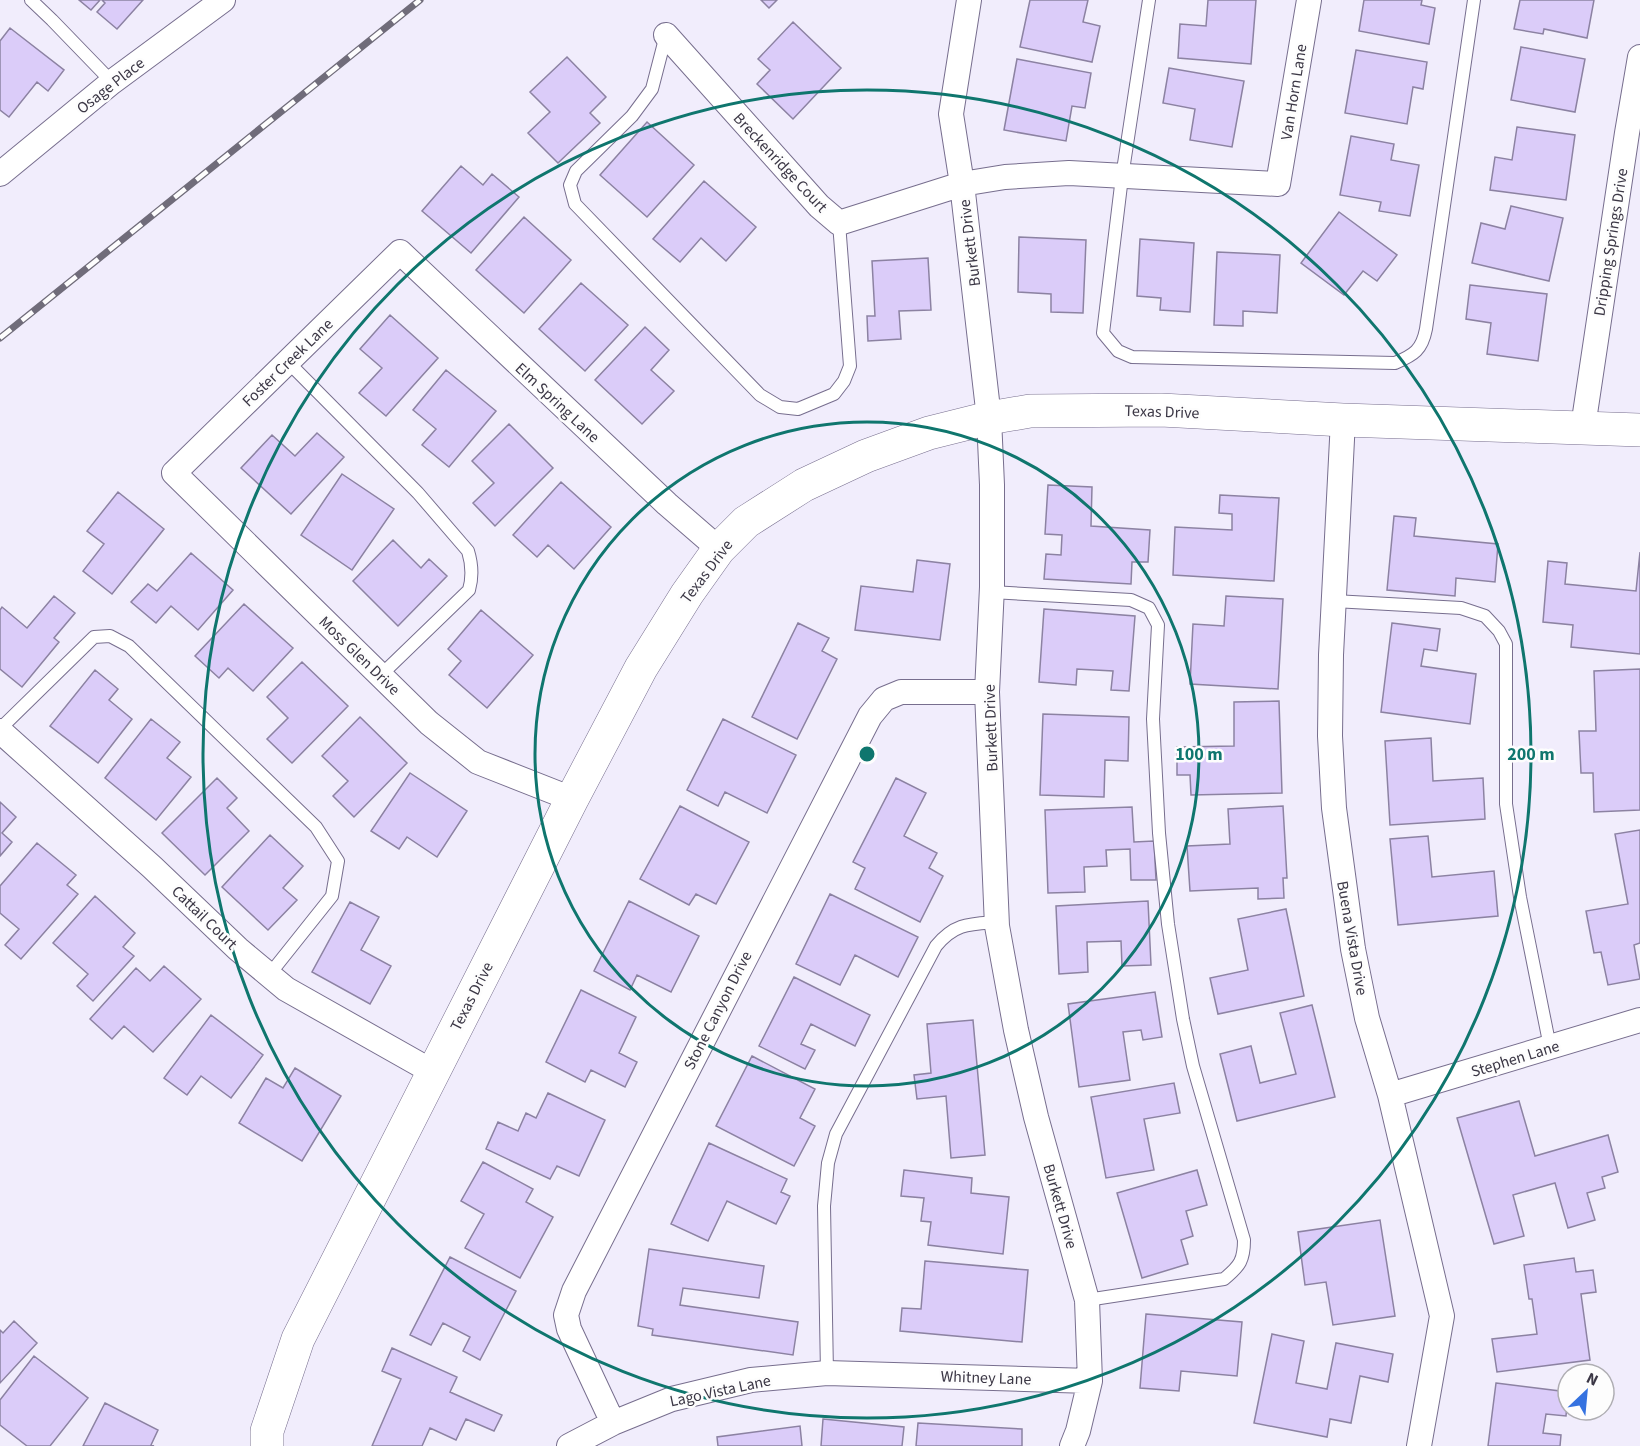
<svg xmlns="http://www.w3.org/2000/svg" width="1640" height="1446" viewBox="0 0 1640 1446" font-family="'Source Sans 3',sans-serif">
  <rect width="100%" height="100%" fill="#f1edfc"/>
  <!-- building -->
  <path fill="#dbccf9" stroke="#8c82a2" stroke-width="1.5" d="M79,0h21l-9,10z
    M102,0h41l-26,29 -20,-17 8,-9z
    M761,0h16l-8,8z
    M1030,0h58l-5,22 17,4 -8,36 -72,-15z
    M1208,0h48l-5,64 -73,-6 2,-34 26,2z
    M1364,0h58l-1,5 14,3 -6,36 -70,-13z
    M1520,0h74l-7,38 -43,-9 -1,5 -29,-5z
    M793,22l48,46 -48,51 -36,-35 13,-14 -12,-11z
    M10,28l54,42 -16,21 -11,-9 -28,35 -9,-7v-69z
    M1521,47l64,12 -10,53 -64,-12z
    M1356,50l71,12 -4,27 -10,-2 -6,37 -62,-11z
    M567,57l39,40 -16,16 10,10 -42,40 -30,-30 22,-21 -20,-20z
    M1017,59l74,14 -6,35 -13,-2 -6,35 -62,-11z
    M1169,68l75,13 -12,66 -42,-7 5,-31 -32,-6z
    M647,122l47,43 -47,52 -47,-42z
    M1517,127l58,8 -9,65 -76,-10 5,-33 17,3z
    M1351,136l43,8 -3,16 28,5 -9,51 -31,-5 2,-9 -41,-7z
    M461,166l22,19 9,-11 27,23 -48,56 -49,-42z
    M704,181l52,46 -30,34 -25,-23 -21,24 -27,-23z
    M1511,206l52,12 -14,63 -77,-18 9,-40 24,6z
    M1339,212l58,43 -20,26 -14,-10 -19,24 -43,-32z
    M524,217l47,43 -47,53 -48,-43z
    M1019,237l67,3 -3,73 -32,-1v-18l-33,-2z
    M1140,239l54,4 -4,69 -30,-2 1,-12 -24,-2z
    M1217,252l63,3 -3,58 -34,-2v15l-29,-1z
    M928,258l3,52 -32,1 2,28 -33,2 -1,-25h8l-3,-55z
    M581,283l47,42 -43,46 -46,-42z
    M1470,285l77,9 -9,67 -51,-7 4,-31 -25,-4z
    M390,315l48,43 -52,58 -27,-23 23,-25 -22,-19z
    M645,327l24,23 -18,20 23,21 -32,33 -47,-44z
    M446,370l50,41 -47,56 -27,-22 14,-16 -23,-19z
    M509,424l44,44 -58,58 -22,-23 21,-20 -22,-22z
    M317,433l27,24 -53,57 -50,-46 31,-33 23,21z
    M342,474l52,35 -42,61 -51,-35z
    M561,482l50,45 -37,42 -26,-24 -11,12 -24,-22z
    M1048,485l44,2 -1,39 59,4 -2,32h-16l-1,22 -87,-5 2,-25 15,1 1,-20 -17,-1z
    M118,492l46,37 -52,65 -29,-23 21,-27 -17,-13z
    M1220,495l59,3 -5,83 -101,-6 2,-48 57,3v-16l-13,-1z
    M1394,516l22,2 -2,18 84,8 -3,38 -39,-4 -1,18 -68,-6z
    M393,540l28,28 8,-9 18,17 -49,50 -45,-45z
    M1640,552v102l-69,-7 2,-22 -30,-3 5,-61 19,2 -2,21 71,7z
    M191,553l42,37 -35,40 -27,-24 -15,17 -25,-21 17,-18 9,7z
    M917,560l33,4 -10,76 -85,-10 6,-44 52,6z
    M54,596l21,17 -21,25 5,4 -37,45 -22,-18v-59l2,-3 25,21z
    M1226,596l57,3 -5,90 -88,-5 3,-60 31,2z
    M244,604l49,44 -40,43 -25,-23 -9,10 -24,-22z
    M1044,609l91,7 -6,75 -18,-1 2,-19 -36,-2 -1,16 -37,-3z
    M481,610l52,45 -46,53 -38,-33 12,-14 -13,-12z
    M798,623l31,15 -7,13 15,8 -40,80 -45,-22z
    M1392,623l48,6 -3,22 -13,-2 -3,17 55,8 -6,50 -89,-12z
    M302,662l46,44 -56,57 -25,-24 21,-21 -21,-21z
    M1640,669v141l-46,2 -1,-39h-12l-2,-42h17l-2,-60z
    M95,670l23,19 -9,11 23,19 -34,44 -48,-37z
    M1279,701l3,92 -91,2 -1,-20h-13v-28l57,-1v-44z
    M1043,714l86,3 -1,44 -23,-1 -1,37 -64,-2z
    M360,717l47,46 -53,54 -21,-21 15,-15 -26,-25z
    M151,719l29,23 -13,16 24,19 -35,43 -51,-42z
    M723,719l73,36 -29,58 -42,-21 -7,14 -31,-16z
    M1431,738l2,43 50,-3 2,41 -95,6 -5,-84z
    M410,773l57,38 -30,46 -30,-20 -8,12 -28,-18z
    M217,778l20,20 -10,10 22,23 -44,44 -43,-42z
    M896,778l30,15 -22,43 33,17 -8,15 14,8 -23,46 -65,-33 10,-21 -12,-6z
    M0,802l16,15 -14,16 10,9 -12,14z
    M680,806l69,36 -33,62 -20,-10 -7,11 -49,-26z
    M1283,806l4,72h-4l1,20 -26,1v-11l-68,3 -3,-45 43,-2 -2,-35z
    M1132,807l2,35 20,-1 2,39h-25l-1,-31 -24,1 1,16 -23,1 1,25 -37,1 -3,-83z
    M1640,830v113l-6,2 6,34 -32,6 -7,-33 -7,1 -8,-42 42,-7 -13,-70z
    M270,835l33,31 -20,22 14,12 -29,30 -46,-43z
    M1428,836l4,41 62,-6 4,45 -100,9 -8,-86z
    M37,843l39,32 -9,10 11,9 -57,65 -16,-14 14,-16 -19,-16v-27z
    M830,894l88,43 -20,40 -43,-22 -15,30 -44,-21z
    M95,896l40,37 -12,14 11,9 -41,45 -16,-15 11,-12 -35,-31z
    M629,901l70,35 -28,56 -34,-17 -7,15 -36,-19z
    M1148,901l3,64 -29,1 -1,-25 -34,1 1,30 -29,2 -3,-68z
    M350,902l29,15 -18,33 30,16 -21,38 -58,-32z
    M1286,909l18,87 -86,18 -8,-36 38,-8 -10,-51z
    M164,966l37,33 -48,53 -29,-26 -12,13 -22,-20 46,-51 14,13z
    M794,977l76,38 -15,31 -44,-22 -10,20 14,6 -10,19 -46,-23z
    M581,990l55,27 -17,36 18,9 -12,25 -34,-17 -6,12 -39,-20z
    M1155,992l7,45 -19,3 -2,-10 -18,2 7,48 -51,7 -11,-83z
    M1312,1005l23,92 -98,24 -17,-67 31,-8 9,37 36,-9 -16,-61z
    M211,1015l52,40 -32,43 -30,-22 -14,19 -23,-17z
    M973,1020l12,135 -34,3 -5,-62 -29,3 -3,-24 17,-2 -4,-49z
    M752,1056l63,33 -15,29 15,8 -21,40 -78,-40z
    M295,1068l46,28 -39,65 -63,-38 27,-45 17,10z
    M1174,1083l6,30 -36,6 10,51 -48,8 -15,-81z
    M548,1093l57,27 -26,56 -22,-10 -7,13 -64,-30 12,-27 20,9 8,-18 10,5z
    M1519,1101l16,55 73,-21 10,37 -16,5 3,11 -18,5 8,27 -27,8 -13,-45 -42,12 11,41 -30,8 -37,-126z
    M709,1143l78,36 -6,13 9,4 -14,28 -49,-23 -19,40 -37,-17z
    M483,1162l50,27 -7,13 27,15 -33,61 -55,-30 19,-34 -23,-13z
    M904,1170l68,8 -1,15 38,4 -6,57 -75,-9 3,-23 -10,-1 3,-23 -23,-2z
    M1197,1170l10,35 -21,6 7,25 -12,4 7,24 -46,14 -25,-85z
    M1380,1220l15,96 -62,9 -7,-43 -21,3 -7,-53z
    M649,1249l115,17 -5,32 -76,-10 -3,17 118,17 -5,33 -141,-20 1,-6 -15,-3z
    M450,1257l66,34 -36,69 -17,-9 7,-14 -27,-14 -12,22 -21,-10z
    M1574,1258l2,14 17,-2 3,22 -15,2 9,66 -93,12 -5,-33 45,-5 -5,-35h-3l-5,-34z
    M925,1261l103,9 -6,72 -122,-11 2,-23 19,1z
    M1146,1314l96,8 -5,54 -56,-5 -2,20 -39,-3z
    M14,1321l23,22 -37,40v-53l3,3z
    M1272,1334l32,7 -8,42 31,6 9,-46 57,11 -5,28 -28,-6 -9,47 -21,-4 -3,18 -73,-14z
    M392,1348l65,29 -7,15 52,23 -8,16 -28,-12 -10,21 -26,-12 -8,18h-50l29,-67 -19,-8z
    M34,1356l54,42 -38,48h-23l-27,-21v-25z
    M1496,1383l72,9 -2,24 -20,-2 -3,19 18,2 -1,11h-72z
    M105,1403l53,27 -7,15 3,1h-71z
    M823,1419l81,8 -2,19h-81z
    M918,1423l104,6v17h-106z
    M800,1426l2,20h-84l-1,-9z"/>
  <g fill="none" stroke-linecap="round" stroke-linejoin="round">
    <!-- lane casing -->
    <g stroke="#776e8e" stroke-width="14">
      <path id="lane" d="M31,0l21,20 60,62
        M1149,0l-27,177 -19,156 15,18 14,6 263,6c19,-8 27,-13 31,-34l48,-329
        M666,35l-14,54 -20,27 -56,55 -6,14 5,19 185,191 20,12 18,2 36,-15 10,-13 6,-15 -11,-143
        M288,362l130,131 50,58c4,13 5,25 1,39l-88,85
        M991,592l140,8 18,8 9,17 -5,94 6,114 9,91 15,95 10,47 51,174c0,20 -4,26 -20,39l-137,21
        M1334,601l127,7 24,8 14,15 7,13v160l14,93 30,150
        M0,729l94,-92 16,-1 19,10 187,181 22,34 -6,35 -63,79
        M827,1373l-3,-167 4,-43 8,-29 100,-188c19,-23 34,-22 61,-24"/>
    </g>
    <!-- street casing -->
    <g stroke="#776e8e" stroke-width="26">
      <path id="street" d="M969,0l-18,114 11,70 27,234 3,67v102l-5,105 10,234 19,104 20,87 51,183 3,81 -12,50 -6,15
        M666,35l153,171 20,17 123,-39 43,-7 64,-4 209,11 31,-184
        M0,174l112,-92 111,-82
        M1343,420l-12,235 -1,81 4,72 19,141 14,69 23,77 52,221 -23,130
        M1583,427l44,-294 13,-76
        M0,731l152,136 86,82 48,40 147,83
        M572,799l-94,-37 -49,-39 -255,-250 226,-221 267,252 52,45
        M1390,1095l250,-75
        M613,1423l-44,-94 -3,-14 8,-24 296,-575 14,-17 17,-7h86
        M569,1446l44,-23 59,-24 79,-19 76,-7 263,8"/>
    </g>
    <!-- secondary casing -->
    <g stroke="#776e8e" stroke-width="34">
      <path id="secondary" d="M267,1446v-15l31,-92 274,-540 69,-131 46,-74 32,-45 27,-27 58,-37 62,-29 63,-23 60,-15 41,-7 131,-1 182,10 297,10"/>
    </g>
    <!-- lane -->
    <use href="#lane" stroke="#fff" stroke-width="12"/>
    <!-- street -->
    <use href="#street" stroke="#fff" stroke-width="24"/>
    <!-- secondary -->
    <use href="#secondary" stroke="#fff" stroke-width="33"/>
    <!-- rail casing -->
    <g stroke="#706c7a" stroke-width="7">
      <path id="rail" d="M0,338l420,-338"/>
    </g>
    <!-- rail -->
    <use href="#rail" stroke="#fdfdfd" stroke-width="4.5" stroke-dasharray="14" stroke-linecap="butt"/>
  </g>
  <!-- distance rings -->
  <g fill="none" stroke="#0f766e" stroke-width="3">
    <circle cx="867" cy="754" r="332"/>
    <circle cx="867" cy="754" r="664"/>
  </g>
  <g text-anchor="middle" stroke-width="5" stroke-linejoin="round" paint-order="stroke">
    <!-- street labels -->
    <g font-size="16" fill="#3b3745" stroke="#fdfdfd">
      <text transform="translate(110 85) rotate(-38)" y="6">Osage Place</text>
      <text transform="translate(1293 92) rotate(-81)" y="6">Van Horn Lane</text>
      <text transform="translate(781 162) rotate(47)" y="6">Breckenridge Court</text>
      <text transform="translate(1610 242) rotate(-81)" y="6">Dripping Springs Drive</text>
      <text transform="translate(969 243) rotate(-97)" y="6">Burkett Drive</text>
      <text transform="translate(287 362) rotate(-44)" y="6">Foster Creek Lane</text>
      <text transform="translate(558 402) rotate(43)" y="6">Elm Spring Lane</text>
      <text transform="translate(1162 411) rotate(2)" y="6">Texas Drive</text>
      <text transform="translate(706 571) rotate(-53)" y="6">Texas Drive</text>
      <text transform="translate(360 655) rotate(44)" y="6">Moss Glen Drive</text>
      <text transform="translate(990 728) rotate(-92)" y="6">Burkett Drive</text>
      <text transform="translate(205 917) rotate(44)" y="6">Cattail Court</text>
      <text transform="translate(1353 938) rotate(80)" y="6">Buena Vista Drive</text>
      <text transform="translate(471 996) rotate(-63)" y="6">Texas Drive</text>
      <text transform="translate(717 1010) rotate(-63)" y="6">Stone Canyon Drive</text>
      <text transform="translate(1515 1058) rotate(-17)" y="6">Stephen Lane</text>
      <text transform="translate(1061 1206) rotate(74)" y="6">Burkett Drive</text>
      <text transform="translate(986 1377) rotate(2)" y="6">Whitney Lane</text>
      <text transform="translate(720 1390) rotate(-12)" y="6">Lago Vista Lane</text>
    </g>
  </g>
  <circle cx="867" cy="754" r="9" fill="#0f766e" stroke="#fdfdfd" stroke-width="3"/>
  <g font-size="18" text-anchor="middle" font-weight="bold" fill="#0f766e" stroke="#fdfdfd" stroke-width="5" stroke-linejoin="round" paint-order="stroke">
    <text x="1199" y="760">100 m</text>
    <text x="1531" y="760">200 m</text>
  </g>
  <!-- north arrow -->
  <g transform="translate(1586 1392) rotate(26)"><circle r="28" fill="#fdfdfd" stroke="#afaeb3" stroke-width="1.5"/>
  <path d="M0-4.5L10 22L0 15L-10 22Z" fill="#3572e0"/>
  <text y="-9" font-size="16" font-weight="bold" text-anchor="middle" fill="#3b3745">N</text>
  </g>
</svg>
